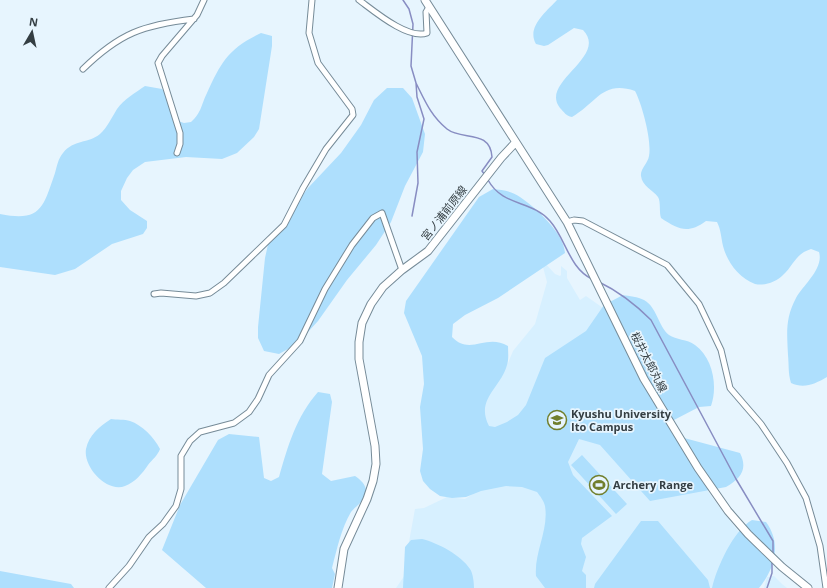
<svg xmlns="http://www.w3.org/2000/svg" width="827" height="588" viewBox="0 0 827 588" font-family="'Open Sans','Noto Sans JP',sans-serif">
  <rect width="100%" height="100%" fill="#e7f5fe"/>
  <!-- built -->
  <path fill="#d7f0ff" d="M544,262l11,12 5,2 1,-1v-9l6,5v7l13,22 6,-4 20,14 24,55 69,114 24,33 23,29 7,47h-357l11,-16 5,-28 -3,-2 6,-33 9,-1 23,-11 18,2 25,-16 -28,-36 38,-78 8,-6 5,-12 22,-27 12,-42 -4,-15z
    M774,576l8,8 5,4h-23l3,-11z"/>
  <!-- green -->
  <path fill="#aedffd" d="M557,0h270v377c-12,7 -23,12 -36,6 -3,-10 -2,-18 -3,-28 -1,-22 -3,-36 8,-57 7,-13 28,-29 23,-46l-8,-3c-16,5 -17,16 -28,26 -7,7 -18,11 -28,9 -16,-6 -28,-22 -32,-38 -2,-9 -2,-16 -6,-24l-11,-1c-18,13 -27,9 -45,-3 -2,-6 0,-16 -3,-21 -5,-7 -16,-11 -17,-21 -1,-7 7,-13 8,-20 3,-15 -7,-52 -14,-65 -33,-11 -38,12 -63,26 -6,-1 -8,-5 -12,-9 -21,-26 49,-51 23,-78l-9,-2 -26,17 -4,1 -8,-2c-10,-17 11,-33 21,-44z
    M261,33l11,3v10l-13,83 -5,8 -17,16 -15,6 -36,-2 -41,5 -12,8 -6,8 -6,13v9l9,10 17,11v7l-4,6 -31,10 -37,25 -20,6 -55,-8v-53c41,8 43,-6 55,-41 2,-7 3,-14 8,-20 11,-14 25,-9 37,-19 7,-6 12,-17 17,-25 7,-10 18,-16 28,-23l17,3 9,12 7,20 6,2 7,-1c11,-10 10,-17 16,-29 14,-31 22,-45 54,-60z
    M387,88h16l9,10 13,36 -2,18 -18,34 -14,36 -15,23 -29,35 -29,41 -21,23 -18,10 -15,-3 -6,-13v-11l7,-69 4,-18 39,-52 33,-35 20,-28 13,-25z
    M493,189c9,1 19,2 27,8 16,11 44,36 45,56l-67,45 -33,17 -12,9 -1,13c18,19 34,-4 56,9 0,6 1,13 -1,19 -6,23 -32,34 -18,61l6,1 12,-5 11,-7 8,-10 19,-47 41,-27 18,-26 19,-10c6,1 15,2 21,5 13,7 14,26 25,35 7,5 18,4 26,10 18,13 23,41 16,61l-12,1 -25,13 -4,8 3,7 67,18c8,16 1,25 -14,34l-76,14 -50,-56 -21,-6 -11,23 5,13 39,41 -30,22 -1,6 5,13 -4,14 4,4v13h-41l-9,-12c-2,-24 13,-46 9,-70 -1,-5 -5,-10 -8,-14l-15,-5 -16,-1 -25,5 -15,6 -14,1 -12,-2 -10,-7 -7,-8 -3,-10 3,-22 -3,-42 4,-23 -2,-28 -18,-43 2,-12 73,-104z
    M318,392l12,2 2,8 -10,72 9,7 24,-5c6,4 14,11 10,20 -2,6 -10,11 -14,16 -10,17 -14,37 -19,56l3,6 -3,14h-126l-44,-38 18,-45 38,-65 11,-6 30,3 5,41 7,3 8,-4c9,-31 17,-60 39,-85z
    M111,419c5,1 14,0 19,2 12,4 24,16 30,28 -2,6 -8,11 -12,16 -5,8 -14,18 -23,21 -18,7 -42,-19 -39,-37 3,-14 13,-22 25,-30z
    M582,455l45,49 -11,10 -45,-49z
    M752,520l14,2c16,22 9,46 -7,66h-47c5,-21 21,-57 40,-68z
    M641,521h17l50,59 2,8h-116l1,-4z
    M422,539c16,4 39,16 48,30 3,4 4,14 4,19h-71l2,-41 6,-7z
    M0,571l71,13 3,4h-74z"/>
  <g fill="none" stroke-linecap="round" stroke-linejoin="round">
    <!-- stream -->
    <path stroke="#888dc2" stroke-width="1.5" d="M403,0l6,9 4,15 -2,42 5,17 1,14 7,22 -7,33 1,31 -6,33
      M416,83c9,18 15,33 31,46 15,12 43,0 45,28l-10,14 3,4
      M488,180c15,27 44,20 62,41 16,18 19,47 42,58
      M599,282c21,10 36,22 52,38l85,159 37,62v13
      M767,588l5,-15v-11"/>
    <!-- minor casing -->
    <g stroke="#768b98" stroke-width="7">
      <path id="minor" d="M359,0c15,11 49,40 68,33l-1,-21 3,-5
        M83,69c37,-36 60,-44 111,-50
        M177,153l3,-9v-11l-22,-70 4,-7 35,-41 7,-15
        M567,222l7,-2 9,1 84,44 32,39 22,46 9,38 31,36 26,39 19,35 14,48 6,42
        M154,294l7,-1 35,3 14,-3 14,-10 60,-58 19,-37 23,-39 27,-34 -1,-6 -34,-46 -9,-30 3,-33
        M109,588l20,-22 20,-29 14,-13 13,-18 5,-17v-33l9,-15 10,-9 34,-9 15,-11 9,-13 11,-24 31,-34 25,-52 27,-44 21,-27 9,-5 20,57"/>
    </g>
    <!-- secondary casing -->
    <g stroke="#768b98" stroke-width="9">
      <path id="secondary" d="M425,0l142,222 77,157 54,89 30,43 20,23 34,33 26,21
        M338,588l6,-39 23,-50 6,-18 3,-17 -1,-18 -16,-87v-17l3,-19 9,-19 12,-17 19,-17 26,-19 73,-93 14,-15"/>
    </g>
    <!-- minor -->
    <use href="#minor" stroke="#fff" stroke-width="5"/>
    <!-- secondary -->
    <use href="#secondary" stroke="#fff" stroke-width="7"/>
  </g>
  <!-- icons -->
  <defs>
    <g id="university-ring" transform="scale(1)"><circle r="9.5" fill="#e7f5fe" stroke="#717f2d" stroke-width="1.5"/><path d="M0-5L7-2L0 1L-7-2ZM-4 1L0 2.5L4 1V4Q0 6-4 4Z" fill="#717f2d"/></g>
    <g id="stadium-ring" transform="scale(1)"><circle r="9.5" fill="#e7f5fe" stroke="#717f2d" stroke-width="1.5"/><path d="M0-5a6.5 5 0 1 0 0 10a6.5 5 0 1 0 0-10ZM-3.5-1.8h7v3.6h-7Z" fill="#717f2d"/></g>
  </defs>
  <g fill-rule="evenodd">
    <use href="#university-ring" x="557" y="420"/>
    <use href="#stadium-ring" x="599" y="485"/>
  </g>
  <g text-anchor="middle" stroke-width="3.5" stroke-linejoin="round" paint-order="stroke">
    <!-- street labels -->
    <g font-size="11" fill="#343e43" stroke="#e7f5fe">
      <text transform="translate(444 213) rotate(-52)" y="4">宮ノ浦前原線</text>
      <text transform="translate(649 362) rotate(63)" y="4">桜井太郎丸線</text>
    </g>
    <!-- poi labels -->
    <g font-size="11" font-weight="bold" fill="#343e43" stroke="#e7f5fe" text-anchor="start">
      <text x="571" y="418">Kyushu University<tspan x="571" dy="13">Ito Campus</tspan></text>
      <text x="613" y="489">Archery Range</text>
    </g>
  </g>
  <!-- north arrow -->
  <g transform="translate(32 32) rotate(9)" stroke="#e7f5fe" stroke-width="3" paint-order="stroke">
  <path d="M0-3L7 15L0 10L-7 15Z" fill="#343e43"/>
  <text y="-6" font-size="11" font-weight="bold" text-anchor="middle" fill="#343e43">N</text>
  </g>
</svg>
